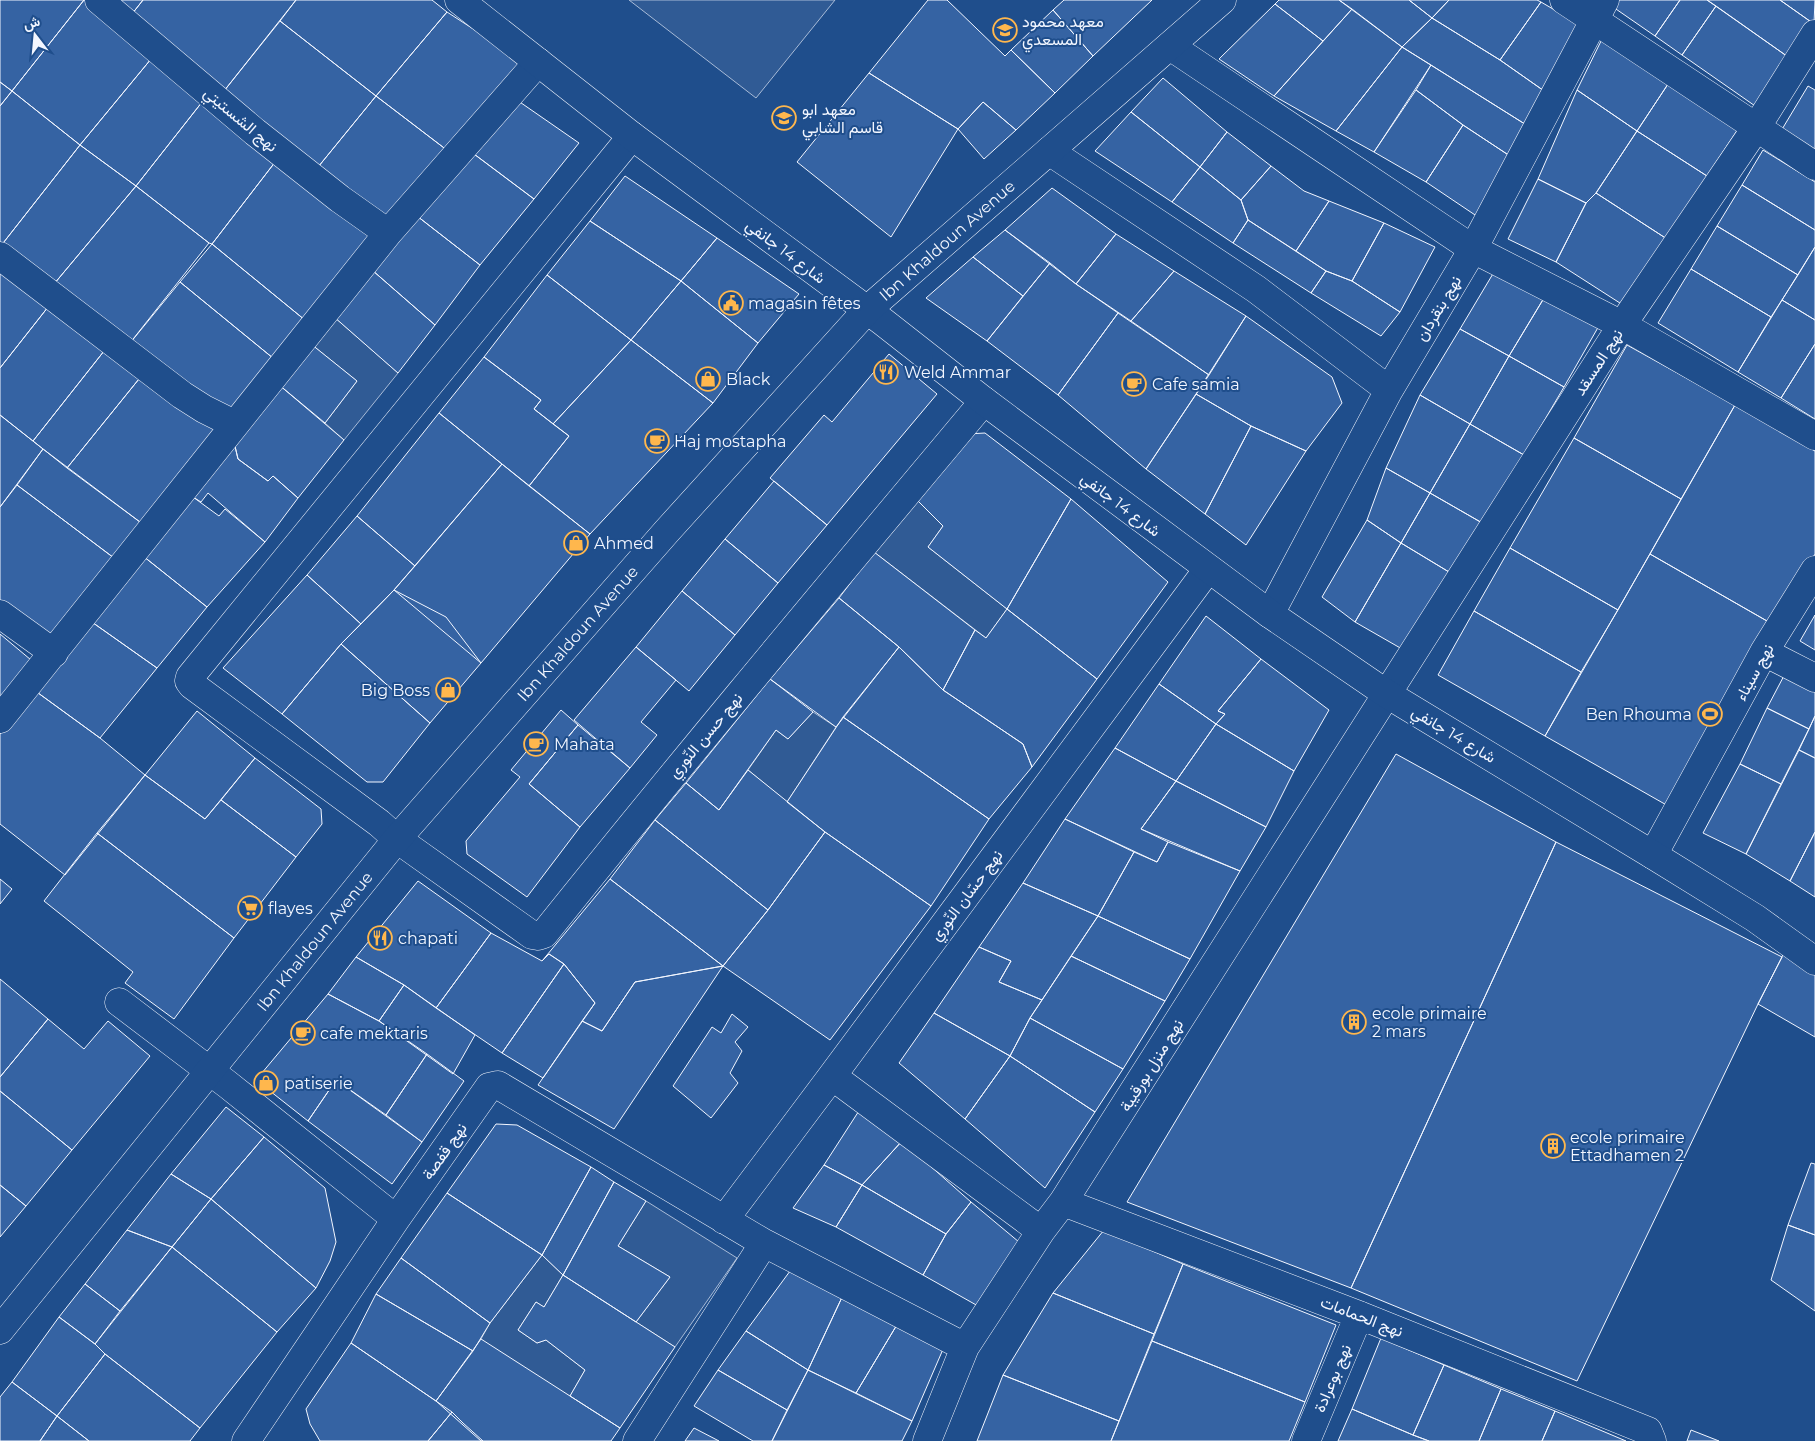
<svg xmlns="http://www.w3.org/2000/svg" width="1815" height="1441" viewBox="0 0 1815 1441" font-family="Montserrat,Vazirmatn,sans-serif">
  <rect width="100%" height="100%" fill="#1f4e8c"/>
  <!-- built -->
  <path fill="#305b95" stroke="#a8bbd7" d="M629,0h206l-79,98z
    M333,316l65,57 -54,67 -19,-17 32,-42 -46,-37z
    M916,499l27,27 -15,21 79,62 -21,29 -112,-86z
    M813,712l23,15 -49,75 -39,-32 28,-40 12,9z
    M646,1201l91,57 -62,89 -39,-25 34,-45 -52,-31z
    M542,1255l21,20 -19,32 -8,-5 -18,28 19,13 9,-3 39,30 -15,26 -134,5 45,-62 9,-16z"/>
  <!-- building -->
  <path fill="#3563a3" stroke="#f2f6ff" d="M0,0h84l-72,91 -12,-9z
    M84,0h6l66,53 -76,92 -68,-54z
    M106,0h37l-15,19z
    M143,0h153l-76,96 -92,-77z
    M296,0h136l15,12 -71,84 -96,-75z
    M928,0h19l58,56 6,-6 44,43 -39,37 -33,-28 -25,27 -89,-56z
    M1064,0h88l-59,56 -40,-46z
    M1279,0h60l13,9 -29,32 -48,-37z
    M1339,0h70l23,18 -30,29z
    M1409,0h40l-17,18z
    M1449,0h88l4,2 -41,58 -68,-42z
    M1616,0h64l-25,36 -42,-29z
    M1680,0h27l9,6 -34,49 -27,-19z
    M1707,0h73l34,24 -23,35z
    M1780,0h35l-1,24z
    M1541,2l41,24 -35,67 -47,-33z
    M1275,4l48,37 -49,55 -55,-37z
    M1716,6l75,53 -33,49 -76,-53z
    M1352,9l50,38 -66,84 -62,-35z
    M1053,10l40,46 -38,37 -44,-43z
    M447,12l82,53 -77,89 -76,-58z
    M1432,18l68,42 47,33 -19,33 -126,-79z
    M280,21l96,75 -62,76 -94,-76z
    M1606,31l66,47 -35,53 -60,-41z
    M1402,47l29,18 -57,87 -38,-21z
    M156,53l50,44 -70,89 -56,-41z
    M1431,65l97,61 -15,32 -50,-33 -47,-35z
    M869,73l89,56 -67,108 -94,-75z
    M1163,78l64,54 -27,35 -69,-55z
    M1672,78l70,45 -35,53 -70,-45z
    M0,82l12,9 -12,15z
    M1808,86l7,4v62l-34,-21z
    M1416,90l47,35 -37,57 -52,-30z
    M1577,90l60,41 -41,62 -10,10 -48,-24z
    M12,91l68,54 -80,102v-141z
    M376,96l76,58 -59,67 -79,-49z
    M206,97l73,60 -67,87 -3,-1 -73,-57z
    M514,98l65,45 -45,56 -64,-48z
    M983,102l33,28 -32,29 -26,-30z
    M1131,112l69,55 -28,35 -77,-51z
    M1463,125l50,33 -29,63 -58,-39z
    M1637,131l70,45 -40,63 -71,-46z
    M1227,132l44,34 -30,34 -41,-33z
    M80,145l56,41 -87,104 -49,-43z
    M1763,150l52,32v48l-73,-45z
    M470,151l64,48 -54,66 -63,-49z
    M279,157l103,76 -71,92 -99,-81z
    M1271,166l33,25 25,10 -33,50 -48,-31 -7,-20z
    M1200,167l41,33 7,20 -15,23 -61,-41z
    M625,176l92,62 -36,43 -91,-60z
    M1538,179l48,24 -30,59 -48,-23z
    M1742,185l73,45v17l-17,28 -81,-49z
    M136,186l73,57 -83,105 -77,-58z
    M1052,188l64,46 -40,50 -71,-54z
    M1596,193l71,46 -44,66 -67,-43 30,-59z
    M1329,201l55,22 -32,58 -26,-10 -30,-20z
    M417,216l63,49 -45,60 -63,-55z
    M1248,220l78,51 -15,22 -78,-50z
    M590,221l91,60 -50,59 -84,-65z
    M1384,223l51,24 -35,65 -48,-31z
    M1717,226l81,49 -27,42 -80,-48z
    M1005,230l45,33 -27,33 -50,-39z
    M1116,234l58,37 -43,50 -55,-37z
    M717,238l82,56 -41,49 -77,-62z
    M212,244l99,81 -32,38 -99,-81z
    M1815,247v73l-33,-20z
    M973,257l50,39 -36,45 -61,-43z
    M0,261l52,41 -52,66z
    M1050,263l26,21 42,29 -60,82 -71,-54z
    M1497,267l50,26 -38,63 -49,-27z
    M1691,269l80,48 -33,55 -80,-49z
    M372,270l63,55 -37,48 -65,-57z
    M1174,271l72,45 -37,59 -78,-54z
    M1326,271l26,10 48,31 -19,24 -70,-43z
    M547,275l84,65 -78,84 -19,-15 7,-9 -57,-43z
    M681,281l77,62 -45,60 -82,-63z
    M180,282l99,81 -44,54 -109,-69z
    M1547,293l53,31 -36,63 -55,-31z
    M1782,300l33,20v24l-34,54 -43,-26z
    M52,302l56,44 -75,95 -33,-26v-47z
    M1118,313l91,62 -63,94 -88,-74z
    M1246,316l86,61 10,26 -36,48 -55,-25 -55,-32z
    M1460,329l49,27 -39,68 -50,-29z
    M631,340l82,63 -123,131 -61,-48 40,-50 -16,-12z
    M311,344l46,37 -32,42 -47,-39z
    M1815,344v75l-34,-21z
    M1627,345l108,60 -54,94 -107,-61z
    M108,346l35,28 -76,94 -34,-27z
    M889,354l48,40 -110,131 -57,-47 54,-63 8,7z
    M1509,356l55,31 -40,68 -54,-31z
    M484,357l57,43 -7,9 35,27 -40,50 -90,-73z
    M143,374l83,50 -82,101 -77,-57z
    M278,384l66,56 -46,58 -25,-22 -5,5 -30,-22 -4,-17z
    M1196,394l55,32 -46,88 -59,-45z
    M1420,395l50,29 -40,69 -44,-25z
    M1735,405l80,46v103l-41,71 -124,-71z
    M439,413l63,51 -87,102 -58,-50z
    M0,415l43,34 -43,58z
    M1470,424l54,31 -40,69 -54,-31z
    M1251,426l55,25 -60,94 -41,-31z
    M985,433l86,66 -64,110 -79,-62 15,-21 -27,-27 51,-65z
    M1574,438l107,61 -63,111 -108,-62z
    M234,442l4,17 30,22 5,-5 25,22 -33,44 -57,-49 -7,9 -8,-5z
    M43,449l101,76 -26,36 -101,-76z
    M502,464l88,70 -109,129 -87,-73z
    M1386,468l44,25 -29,50 -34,-23z
    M774,481l53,44 -49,58 -53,-44z
    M17,485l101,76 -68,86 -50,-38v-102z
    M1430,493l54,31 -30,51 -53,-32z
    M193,497l26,19 6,-7 40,33 -58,65 -64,-51z
    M1071,499l97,83 -71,97 -90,-70z
    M357,516l58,50 -21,24 -33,34 -54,-49z
    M1367,520l34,23 -46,79 -33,-25z
    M725,539l53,44 -43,52 -53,-44z
    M1401,543l53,32 -45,78 -54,-31z
    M1510,548l108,62 -37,62 -107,-61z
    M874,552l101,78 -32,60 -44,-43 -60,-49z
    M1650,554l124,71 -104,182 -125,-71z
    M143,556l64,51 -50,61 -68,-48z
    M307,575l54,49 -20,20 -59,70 -59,-46z
    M394,590l52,27 35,46 -51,60 -89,-79z
    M682,591l53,44 -46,56 -53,-44z
    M839,598l60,49 -63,80 -66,-48z
    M1007,609l90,70 -65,88 -9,-23 -80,-54 32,-60 11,8z
    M1474,611l107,61 -36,64 -107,-61z
    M1815,615v35l-15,-9z
    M1206,616l55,43 -43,52 7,3 -9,10 -57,-40z
    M89,620l68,48 -57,70 -66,-48z
    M0,634l37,31 -37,44z
    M341,644l89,79 -47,59h-16l-85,-68z
    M636,647l40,33 -35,42 16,13 -27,33 -56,-48z
    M899,647l44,43 80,54 9,23 -43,52 -146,-102z
    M1261,659l68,51 -35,61 -78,-47 9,-10 -7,-3z
    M1787,670l28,14v32l-6,13 -42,-21z
    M770,679l43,33 -25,27 -12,-9 -57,80 -33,-27z
    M1159,684l57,40 -40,57 -61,-33z
    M34,690l66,48 45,37 -80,100 -65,-51v-90z
    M1767,708l42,21 -28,55 -41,-20z
    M561,710l17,15 -49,59 51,43 -53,70 -60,-43 -1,-13 54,-64 -9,-7z
    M197,711l58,47 -50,61 -60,-44z
    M1815,716v42l-16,-8z
    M843,717l146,102 -58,87 -106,-74 -38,-30z
    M1216,724l78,47 -28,56 -90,-46z
    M578,725l52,43 -50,59 -51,-43z
    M1115,748l61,33 -35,48 27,13 -11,20 -92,-43z
    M1799,750l16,8v74l-25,49 -44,-27z
    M1396,754l160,88 -205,446 -224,-86z
    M255,758l66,51 1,15 -26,33 -75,-57z
    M1740,764l41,20 -35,70 -43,-21z
    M748,770l77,62 -57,78 -113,-90 31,-37 33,27z
    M145,775l60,44 16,-19 75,57 -62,81 -137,-105z
    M1176,781l90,46 -26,44 -99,-42z
    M1065,819l69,33 -36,64 -75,-33z
    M655,820l113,90 -45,56 -113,-87z
    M825,832l106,74 -101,134 -107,-74 45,-56z
    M1815,832v65l-25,-16z
    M97,833l137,105 -60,81 -49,-36 8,-11 -89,-71z
    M1168,842l72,29 -50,88 -92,-43 36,-64 23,10z
    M1556,842l226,115 -24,47 -181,377 -226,-93z
    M0,879l12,10 -12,15z
    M610,879l113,87 -88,16 -33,49 -20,-10 13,-18 -31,-39 -15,-10 -7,7z
    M418,881l73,52 -55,75 -32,-23 -48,-28z
    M1023,883l75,33 -56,84 -43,-18 12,-21 -32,-14z
    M1098,916l92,43 -25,42 -94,-45z
    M491,933l51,28 7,-7 15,10 -62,89 -66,-45z
    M979,947l32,14 -12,21 43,18 -12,18 -20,38 -76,-43z
    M1785,948l30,22v67l-57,-33 24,-47z
    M1071,956l94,45 -42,68 -93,-51z
    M356,957l48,28 -25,36 -51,-27z
    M564,964l31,39 -52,75 -41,-25z
    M723,966l-109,163 -76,-44 44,-64 20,10 33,-49z
    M0,979l48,40 -48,58z
    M404,985l71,50 -22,39 -74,-53z
    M328,994l51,27 48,33 -41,61 -50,-35 -28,41 -52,-41z
    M934,1013l76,43 -45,63 -66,-56z
    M732,1014l16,13 -13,15 7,9 -12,22 8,10 -27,35 -38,-32 39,-59 9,6z
    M1030,1018l93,51 -28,43 -85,-56z
    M48,1019l36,30 24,-28 42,35 -78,94 -72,-59v-14z
    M427,1054l37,27 -42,61 -36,-27z
    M1010,1056l85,56 -50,76 -80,-69z
    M336,1080l86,62 -30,42 -84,-63z
    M0,1091l72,59 -46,56 -26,-21z
    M864,1103l38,38 -40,44 -38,-20z
    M226,1107l38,30 -53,62 -40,-25z
    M496,1124l21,1 74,42 -49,88 -95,-62z
    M264,1137l61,51 11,54 -6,19 -14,27 -105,-89z
    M902,1141l69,61 -25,32 -84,-49z
    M1811,1163l4,1v71l-27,-10z
    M824,1165l38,20 -26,42 -43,-19z
    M591,1167l23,15 -51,93 -21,-20z
    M171,1174l40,25 -39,48 -45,-17z
    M614,1182l32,19 -28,45 52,31 -34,45 -73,-47z
    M0,1185l26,21 -26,31z
    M862,1185l84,49 -23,41 -87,-48z
    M447,1193l95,62 -52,68 -89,-65z
    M211,1199l105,89 -39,44 -105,-85z
    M971,1202l48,40 -41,64 -55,-31 23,-41z
    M1788,1225l27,10v76l-44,-31z
    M127,1230l45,17 -52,64 -35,-27z
    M1104,1230l79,34 -29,70 -101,-41z
    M172,1247l105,85 -77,96 -95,-74 -10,-10z
    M401,1258l89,65 -17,28 -97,-57z
    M1183,1264l153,61 -31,77 -153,-61z
    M793,1267l51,26 -36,77 -62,-39z
    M563,1275l112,72 -55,81 -50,-32 15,-26 -39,-30 -9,3 -19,-13 18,-28 8,5z
    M85,1284l35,27 -25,33 -36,-27z
    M844,1293l54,30 -42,70 -48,-23z
    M1053,1293l101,41 -35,87 -116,-46z
    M376,1294l97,57 -37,50 -85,-58z
    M59,1317l36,27 10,10 -48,62 -45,-34z
    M898,1323l46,24 -32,74 -56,-28z
    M746,1331l62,39 -21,40 -69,-40z
    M1381,1338l63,27 -31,70 -61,-26z
    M481,1339l89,57 50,32 -9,13h-130l-45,-40z
    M1152,1341l153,61 -16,39h-178z
    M351,1343l101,69 -24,29h-108l-10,-17 -4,-15z
    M105,1354l95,74 -10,13h-101l-32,-25z
    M1444,1365l57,24 -22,52h-50l-16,-6z
    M718,1370l69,40 -15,31h-19l-59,-35z
    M808,1370l104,51 -10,20h-130z
    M1003,1375l116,46 -8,20h-134z
    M12,1382l45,34 -17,25h-40v-44z
    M1501,1389l54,22 -13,30h-63z
    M1352,1409l61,26 16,6h-91z
    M1555,1411l71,30h-84z
    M452,1412l11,11 20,18h-55z
    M57,1416l32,25h-49z
    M694,1428l25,13h-34z
    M1691,1430l28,11h-32z"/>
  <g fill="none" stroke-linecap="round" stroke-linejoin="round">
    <!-- minor casing -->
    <g stroke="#f2f6ff" stroke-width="29">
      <path id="minor" d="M99,0l156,132 85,67 48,34
        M1564,0l251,166
        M1170,46l303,203 149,76 193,111
        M632,136l-442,541 -1,4 3,4 187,138 18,16 135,96 6,1 6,-2c144,-180 292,-356 440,-533
        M1049,151l207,138 133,101
        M0,256l182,139 22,14 30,15
        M0,614l54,39
        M1270,614l119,-224 84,-141 132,-249
        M1764,652l51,26
        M0,719l388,-486 150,-171
        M1653,855l111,-203 51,-82
        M119,1002l108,82 169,135
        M832,1076l209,155
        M1063,1202l296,113 289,116 4,10
        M724,1220l108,-144 376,-507
        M246,1441l150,-222 93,-132 9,-2 266,158 201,104
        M637,1441l127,-198
        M927,1441l38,-94 76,-116 22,-29 559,-877 134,-197 59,-94
        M1306,1441l53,-126"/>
    </g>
    <!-- tertiary casing -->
    <g stroke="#f2f6ff" stroke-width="29">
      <g id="tertiary">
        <path d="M459,0l173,136 250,185 102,80 286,213 117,80 266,161 102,63 60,43"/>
        <path id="s1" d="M0,1330l397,-491 270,-308 200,-221 355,-310"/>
      </g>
    </g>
    <!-- minor -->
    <use href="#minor" stroke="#1f4e8c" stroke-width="28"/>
    <!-- tertiary -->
    <use href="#tertiary" stroke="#1f4e8c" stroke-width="28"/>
  </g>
  <!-- icons -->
  <defs>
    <g id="school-ring" transform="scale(1.25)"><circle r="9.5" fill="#1f4e8c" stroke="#ffb74d" stroke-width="1.5"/><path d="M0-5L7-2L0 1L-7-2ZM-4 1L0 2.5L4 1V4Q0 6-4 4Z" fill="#ffb74d"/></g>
    <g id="civic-ring" transform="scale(1.25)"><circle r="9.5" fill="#1f4e8c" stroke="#ffb74d" stroke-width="1.5"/><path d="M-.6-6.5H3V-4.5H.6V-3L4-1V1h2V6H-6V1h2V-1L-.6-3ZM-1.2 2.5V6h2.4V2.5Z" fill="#ffb74d"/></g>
    <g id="restaurant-ring" transform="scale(1.25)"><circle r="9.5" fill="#1f4e8c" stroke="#ffb74d" stroke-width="1.5"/><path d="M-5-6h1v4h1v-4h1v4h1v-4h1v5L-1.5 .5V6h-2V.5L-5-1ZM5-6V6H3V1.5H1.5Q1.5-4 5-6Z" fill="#ffb74d"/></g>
    <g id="shop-ring" transform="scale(1.25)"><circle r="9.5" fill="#1f4e8c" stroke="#ffb74d" stroke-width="1.5"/><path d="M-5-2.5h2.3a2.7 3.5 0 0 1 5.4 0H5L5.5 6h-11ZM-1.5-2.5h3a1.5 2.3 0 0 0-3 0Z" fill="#ffb74d"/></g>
    <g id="cafe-ring" transform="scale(1.25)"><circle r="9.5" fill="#1f4e8c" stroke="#ffb74d" stroke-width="1.5"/><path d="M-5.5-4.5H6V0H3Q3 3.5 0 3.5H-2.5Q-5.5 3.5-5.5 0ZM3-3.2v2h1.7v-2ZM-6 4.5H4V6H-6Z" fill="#ffb74d"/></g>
    <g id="stadium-ring" transform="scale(1.25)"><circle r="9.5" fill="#1f4e8c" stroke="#ffb74d" stroke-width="1.5"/><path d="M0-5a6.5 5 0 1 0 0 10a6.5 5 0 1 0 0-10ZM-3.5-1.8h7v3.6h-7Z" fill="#ffb74d"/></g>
    <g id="supermarket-ring" transform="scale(1.25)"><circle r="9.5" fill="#1f4e8c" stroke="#ffb74d" stroke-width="1.5"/><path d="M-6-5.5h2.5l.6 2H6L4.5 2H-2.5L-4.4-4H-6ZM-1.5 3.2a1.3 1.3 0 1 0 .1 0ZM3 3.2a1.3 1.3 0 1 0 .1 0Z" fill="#ffb74d"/></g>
    <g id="building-ring" transform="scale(1.25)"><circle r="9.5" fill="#1f4e8c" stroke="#ffb74d" stroke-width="1.5"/><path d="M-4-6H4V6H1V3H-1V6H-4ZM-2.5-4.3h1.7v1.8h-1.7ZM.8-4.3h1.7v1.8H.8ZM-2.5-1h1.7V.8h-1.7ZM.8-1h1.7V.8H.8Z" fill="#ffb74d"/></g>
  </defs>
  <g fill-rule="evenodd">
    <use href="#school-ring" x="1005" y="30"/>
    <use href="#school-ring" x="784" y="118"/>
    <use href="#civic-ring" x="731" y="303"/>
    <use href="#restaurant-ring" x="886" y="372"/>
    <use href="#shop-ring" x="708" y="379"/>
    <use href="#cafe-ring" x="1134" y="384"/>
    <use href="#cafe-ring" x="657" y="441"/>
    <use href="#shop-ring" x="576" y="543"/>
    <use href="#shop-ring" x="448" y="690"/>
    <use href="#stadium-ring" x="1710" y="714"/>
    <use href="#cafe-ring" x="536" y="744"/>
    <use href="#supermarket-ring" x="250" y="908"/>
    <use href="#restaurant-ring" x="380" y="938"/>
    <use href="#building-ring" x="1354" y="1022"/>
    <use href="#cafe-ring" x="303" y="1033"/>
    <use href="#shop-ring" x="266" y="1083"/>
    <use href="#building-ring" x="1553" y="1146"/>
  </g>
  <g text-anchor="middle" stroke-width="4" stroke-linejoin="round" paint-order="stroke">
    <!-- poi labels -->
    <g font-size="16" fill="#f2f6ff" stroke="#1f4e8c" text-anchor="start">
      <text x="1022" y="27">معهد محمود<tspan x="1022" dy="18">المسعدي</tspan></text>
      <text x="802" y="115">معهد ابو<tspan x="802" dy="18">قاسم الشابي</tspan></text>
      <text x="748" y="309">magasin fêtes</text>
      <text x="904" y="378">Weld Ammar</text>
      <text x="726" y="385">Black</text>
      <text x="1152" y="390">Cafe samia</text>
      <text x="674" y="447">Haj mostapha</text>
      <text x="594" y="549">Ahmed</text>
      <text x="430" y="696" text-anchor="end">Big Boss</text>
      <text x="1692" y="720" text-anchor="end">Ben Rhouma</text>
      <text x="554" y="750">Mahata</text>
      <text x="268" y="914">flayes</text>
      <text x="398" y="944">chapati</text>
      <text x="1372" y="1019">ecole primaire<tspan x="1372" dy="18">2 mars</tspan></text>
      <text x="320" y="1039">cafe mektaris</text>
      <text x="284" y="1089">patiserie</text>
      <text x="1570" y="1143">ecole primaire<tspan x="1570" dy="18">Ettadhamen 2</tspan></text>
    </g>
    <!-- street labels -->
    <g font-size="16" fill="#f2f6ff" stroke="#1f4e8c">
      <text transform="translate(241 119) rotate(40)" y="6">نهج الشستيتي</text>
      <text dy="6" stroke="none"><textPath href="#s1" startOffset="1445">Ibn Khaldoun Avenue</textPath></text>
      <text transform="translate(786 251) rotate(37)" y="6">شارع 14 جانفي</text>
      <text transform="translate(1438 308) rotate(-59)" y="6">نهج بنقردان</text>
      <text transform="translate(1598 362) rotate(-57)" y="6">نهج المسقد</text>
      <text transform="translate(1121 504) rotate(37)" y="6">شارع 14 جانفي</text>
      <text dy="6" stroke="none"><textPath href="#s1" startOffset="905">Ibn Khaldoun Avenue</textPath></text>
      <text transform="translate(1754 672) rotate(-61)" y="6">نهج سيناء</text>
      <text transform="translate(1454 734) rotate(31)" y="6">شارع 14 جانفي</text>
      <text transform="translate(705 735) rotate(-50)" y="6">نهج حسن النّوري</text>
      <text transform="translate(966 895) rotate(-53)" y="6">نهج حسّان النّوري</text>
      <text dy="6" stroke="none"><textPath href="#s1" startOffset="500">Ibn Khaldoun Avenue</textPath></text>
      <text transform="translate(1151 1065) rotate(-58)" y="6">نهج منزل بورقيبة</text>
      <text transform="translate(444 1151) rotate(-55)" y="6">نهج قفصة</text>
      <text transform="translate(1362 1316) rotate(21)" y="6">نهج الحمامات</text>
      <text transform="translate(1332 1378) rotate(-67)" y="6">نهج بوعرادة</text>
    </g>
  </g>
  <!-- north arrow -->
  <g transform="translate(35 35) rotate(344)" stroke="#1f4e8c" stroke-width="4" paint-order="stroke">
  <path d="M0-4L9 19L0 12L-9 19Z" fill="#f2f6ff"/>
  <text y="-8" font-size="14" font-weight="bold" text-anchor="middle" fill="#f2f6ff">ش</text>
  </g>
</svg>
